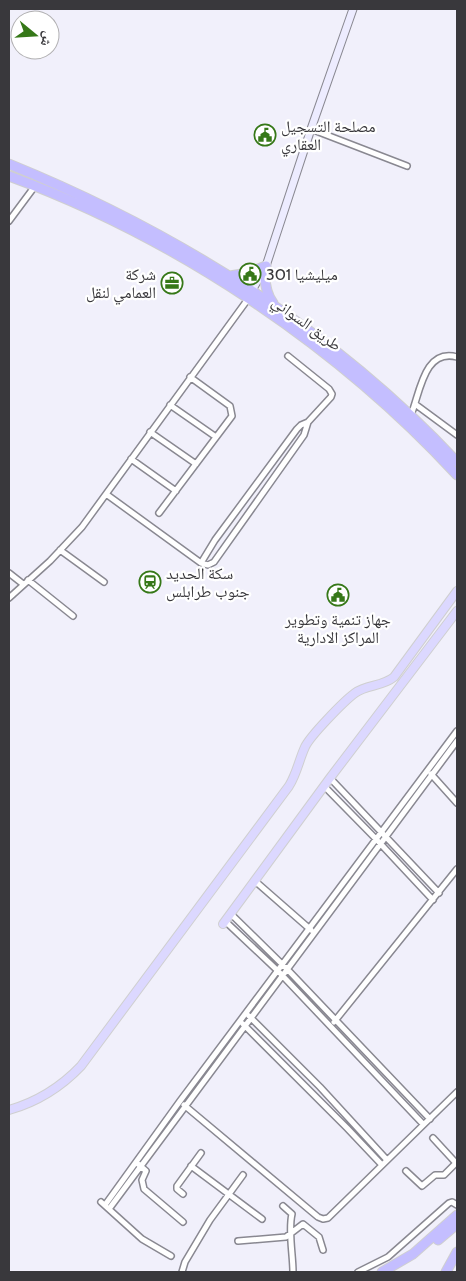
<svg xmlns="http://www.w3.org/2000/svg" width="466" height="1281" viewBox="0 0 466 1281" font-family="Cabin,'Noto Naskh Arabic',sans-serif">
  <rect width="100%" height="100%" fill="#f1f0fb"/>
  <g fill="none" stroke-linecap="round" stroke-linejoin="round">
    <!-- street casing -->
    <g stroke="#898891" stroke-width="8">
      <path id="street" d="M311,129l96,37
        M9,221l26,-35
        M415,404l42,31
        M170,405l46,32
        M411,415c9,-22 13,-67 46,-58
        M150,432l46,32
        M131,459l45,32
        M106,494l95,69 7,2 6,-3 90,-127 4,-13
        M159,513l73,-97 -2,-10 -40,-29
        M60,550l44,32
        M201,563l14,-23 82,-111 4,-4 7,-3 23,-25 1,-3 -3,-5 -41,-33
        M9,573l14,11
        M28,580l45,36
        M9,598l41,-37 32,-34 166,-228
        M431,774l26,29
        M330,778l109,115
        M324,786l52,53 57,61
        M255,881l56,49
        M231,914l56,55 143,150
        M225,921l53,50 145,153
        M249,1016l71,71 67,73
        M334,1022l123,-153
        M243,1024l104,104 35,37
        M184,1105l134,112 5,2 5,-1 129,-126
        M433,1138l23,25
        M138,1164l8,7 -4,9 2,9 39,33
        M191,1166l71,53
        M406,1171l16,15 13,-11h9l13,-13
        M183,1194l-6,-5v-3l24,-33
        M101,1202l41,37 29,17
        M105,1205l75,-104 277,-370
        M283,1206l9,8c-4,16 1,41 1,58
        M109,1209l348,-468
        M238,1241l48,-4 17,-13 16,13 4,13
        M182,1272l3,-10 25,-42 33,-45
        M358,1272l30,-15 61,-54 3,-1 5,3"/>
    </g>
    <!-- secondary casing -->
    <g stroke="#898891" stroke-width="9">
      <path id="secondary" d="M250,294l16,-28 45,-137 42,-120"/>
    </g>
    <!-- primary casing -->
    <g stroke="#cfcfd0" stroke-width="10">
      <path id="primary" d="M223,924l107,-146 127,-167
        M9,1110c28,-8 52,-23 72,-44l208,-280c8,-13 10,-26 16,-39 5,-11 39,-46 50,-54 12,-9 27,-6 39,-16l63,-86"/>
    </g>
    <!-- highway casing -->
    <g stroke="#cfcfd0" stroke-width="11">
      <path id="highway" d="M9,164c167,68 324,166 448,298
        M9,176c166,61 328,169 448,299
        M266,266c-2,13 -1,26 7,37
        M230,276l18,-3 18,-7
        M438,1240l19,-16
        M382,1272l31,-18 44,-39
        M446,1272l11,-20"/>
    </g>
    <!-- street -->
    <use href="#street" stroke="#fff" stroke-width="5"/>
    <!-- secondary -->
    <use href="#secondary" stroke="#edecff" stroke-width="7"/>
    <!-- primary -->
    <use href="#primary" stroke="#dcd8ff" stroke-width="8"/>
    <!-- highway -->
    <use href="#highway" stroke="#c4beff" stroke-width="9"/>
  </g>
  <!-- icons -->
  <defs>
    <g id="civic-ring" transform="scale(1.125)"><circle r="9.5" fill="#fff" stroke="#367818" stroke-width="1.5"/><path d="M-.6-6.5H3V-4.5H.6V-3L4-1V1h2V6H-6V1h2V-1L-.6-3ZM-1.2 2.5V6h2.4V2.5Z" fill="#367818"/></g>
    <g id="office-ring" transform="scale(1.125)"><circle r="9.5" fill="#fff" stroke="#367818" stroke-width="1.5"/><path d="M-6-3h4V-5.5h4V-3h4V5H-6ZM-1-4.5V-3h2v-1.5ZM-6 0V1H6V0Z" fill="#367818"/></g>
    <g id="station-ring" transform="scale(1.125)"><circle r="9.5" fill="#fff" stroke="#367818" stroke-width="1.5"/><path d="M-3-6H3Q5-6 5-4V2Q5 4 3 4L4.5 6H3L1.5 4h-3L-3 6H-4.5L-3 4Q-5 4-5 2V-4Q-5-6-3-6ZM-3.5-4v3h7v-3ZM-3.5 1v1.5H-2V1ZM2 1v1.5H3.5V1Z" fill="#367818"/></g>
  </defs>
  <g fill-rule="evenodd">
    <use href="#civic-ring" x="265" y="135"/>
    <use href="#civic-ring" x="250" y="274"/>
    <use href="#office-ring" x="172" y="283"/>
    <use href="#station-ring" x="150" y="582"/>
    <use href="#civic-ring" x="338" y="595"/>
  </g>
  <g text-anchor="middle" stroke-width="4.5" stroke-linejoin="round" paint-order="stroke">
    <!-- poi labels -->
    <g font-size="16" fill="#39383c" stroke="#fff" text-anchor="start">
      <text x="281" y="132">مصلحة التسجيل<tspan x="281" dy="18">العقاري</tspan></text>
      <text x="156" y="280" text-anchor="end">شركة<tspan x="156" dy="18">العمامي لنقل</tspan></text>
      <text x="266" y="280">ميليشيا 301</text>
      <text x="166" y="579">سكة الحديد<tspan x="166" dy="18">جنوب طرابلس</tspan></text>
      <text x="338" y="625" text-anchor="middle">جهاز تنمية وتطوير<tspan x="338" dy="18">المراكز الادارية</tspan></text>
    </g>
    <!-- street labels -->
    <g font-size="16" fill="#39383c" stroke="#fff">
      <text transform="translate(307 323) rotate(36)" y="6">طريق السواني</text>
    </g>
  </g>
  <!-- border -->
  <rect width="466" height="1281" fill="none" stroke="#39383c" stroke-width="20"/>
  <!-- north arrow -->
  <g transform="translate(35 35) rotate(108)"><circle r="24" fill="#ffffff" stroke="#b0afb1"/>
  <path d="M0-4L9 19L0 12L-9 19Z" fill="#367818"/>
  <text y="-8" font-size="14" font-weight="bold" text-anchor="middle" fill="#39383c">ش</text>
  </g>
</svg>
